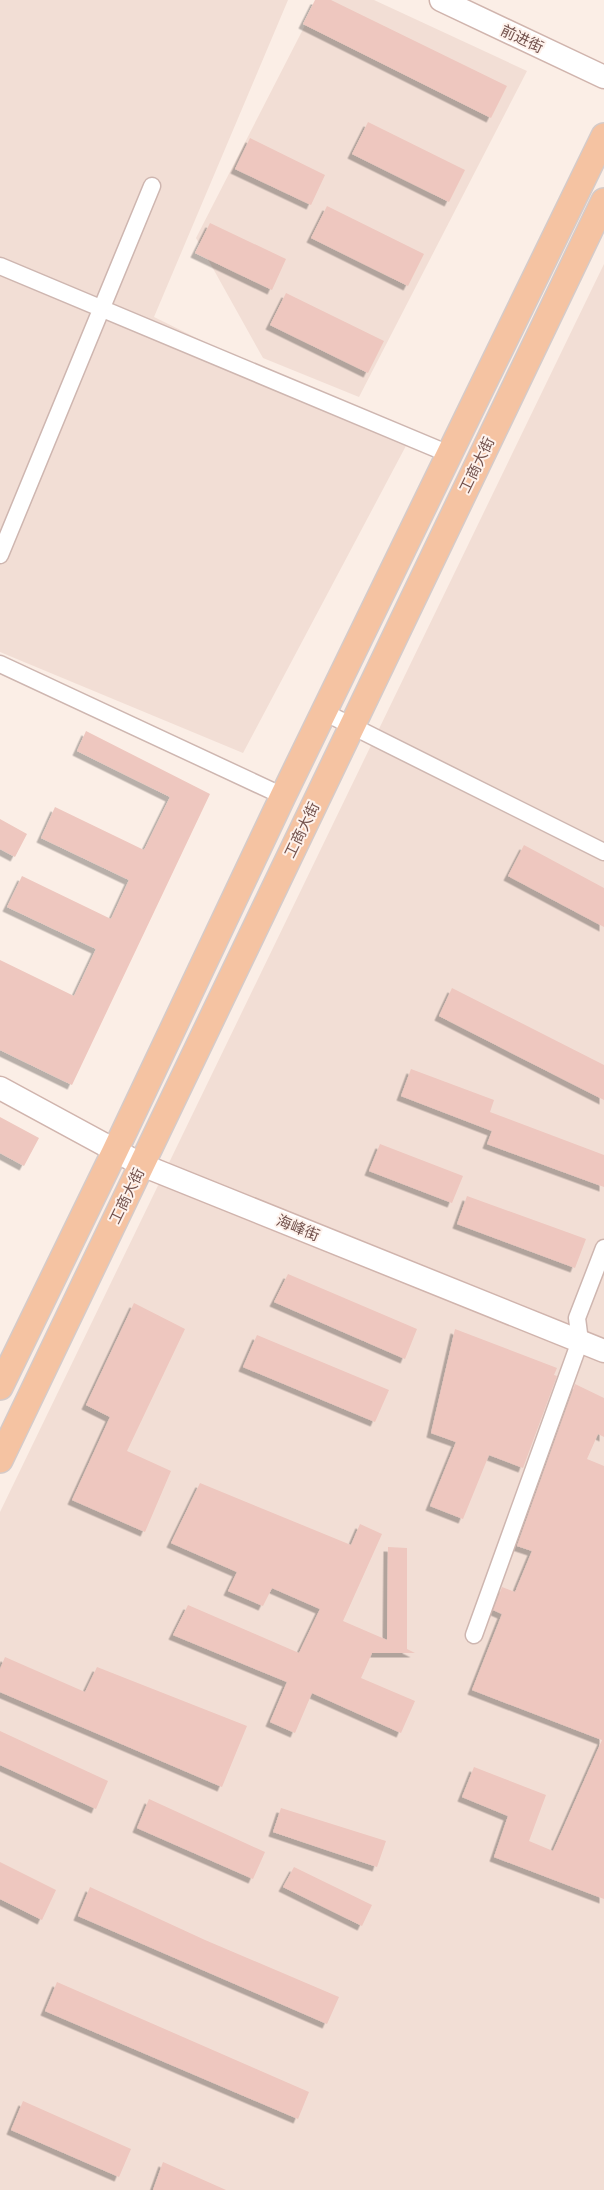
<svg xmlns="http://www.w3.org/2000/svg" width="604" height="2190" viewBox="0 0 604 2190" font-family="Barlow,'Noto Sans SC',sans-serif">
  <defs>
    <filter id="shadow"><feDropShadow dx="-4.5" dy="4.5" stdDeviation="0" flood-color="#0004"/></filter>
  </defs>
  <rect width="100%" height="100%" fill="#fbeee6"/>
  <!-- residential -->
  <path fill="#f2ded5" d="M0,0h288l-134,317 254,125 -165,311 -243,-101z
    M318,0h56l153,71 -168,326 -96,-39 -67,-120z
    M604,264v1926h-604v-678z"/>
  <!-- building -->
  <path fill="#eec7bf" filter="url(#shadow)" d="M315,0h16l176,86 -16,32 -188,-94z
    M368,122l97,48 -16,32 -97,-48z
    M250,138l75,37 -14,30 -76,-36z
    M327,206l97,48 -16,32 -97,-48z
    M210,223l76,36 -14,31 -77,-37z
    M286,293l98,48 -16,32 -98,-48z
    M86,731l124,63 -138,291 -72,-35v-90l74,36 22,-47 -89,-42 15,-31 89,43 18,-39 -88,-42 14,-31 89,43 26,-53 -93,-46z
    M0,819l27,15 -12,23 -15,-8z
    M524,845l80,43v39l-96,-51z
    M452,988l152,77v35l-165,-84z
    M411,1069l83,31 -4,12 114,43v32l-117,-43 5,-13 -91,-35z
    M0,1117l39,21 -15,28 -24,-13z
    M380,1144l83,32 -11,27 -83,-32z
    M467,1196l119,43 -11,29 -118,-44z
    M288,1274l129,55 -12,30 -131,-57z
    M134,1303l51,26 -58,122 44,20 -26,61 -73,-32 38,-83 -24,-12z
    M455,1329l102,39 -3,7 3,1 -34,92 -34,-13 -26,64 -33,-13 26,-64 -25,-9z
    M257,1335l132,55 -14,32 -132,-55z
    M575,1384l29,14v39l-6,-3 -11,25 17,7v433l-110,-42 14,-41 -46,-19 12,-30 72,28 -17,46 24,10 49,-111 -130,-50 30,-76 -9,-4 9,-23 13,5 17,-41 -15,-5z
    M200,1483l151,62 9,-21 22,10 -39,87 44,19 1,-93 19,1v101l8,4h-43l-11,25 54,23 -14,32 -89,-40 -17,40 -25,-11 17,-40 -114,-47 15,-30 111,48 21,-44 -48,-21 -9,18 -35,-15 9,-19 -66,-29z
    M5,1657l80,35 12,-25 150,59 -25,61 -222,-95v-23z
    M0,1731l108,50 -12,28 -96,-44z
    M149,1799l116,53 -12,27 -116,-51z
    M281,1808l105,33 -9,26 -104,-35z
    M0,1862l56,28 -14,30 -42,-21z
    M294,1867l78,38 -10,21 -79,-39z
    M90,1887l115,53 134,57 -12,27 -249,-108z
    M57,1982l252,110 -11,27 -253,-108z
    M23,2101l108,48 -12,28 -108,-47z
    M163,2162l63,28h-73z"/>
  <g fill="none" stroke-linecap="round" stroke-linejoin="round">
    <!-- street casing -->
    <g stroke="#ceb6b0" stroke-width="19">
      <path id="street" d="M0,266l449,188
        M0,555l152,-369
        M0,664l283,132
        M324,712l280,140
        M474,1635l106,-294 -3,-23 27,-70"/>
    </g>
    <!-- secondary casing -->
    <g stroke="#d0b4ad" stroke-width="25">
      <path id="secondary" d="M441,0l163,77
        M0,1088l142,77 462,186"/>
    </g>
    <!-- primary casing -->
    <g stroke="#d5cbc9" stroke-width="28">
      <path id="primary" d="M0,1387l115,-236 168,-355 321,-660
        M0,1460l604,-1259"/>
    </g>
    <!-- street -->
    <use href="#street" stroke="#fff" stroke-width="16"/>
    <!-- secondary -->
    <use href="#secondary" stroke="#fff" stroke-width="22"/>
    <!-- primary -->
    <use href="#primary" stroke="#f5c3a2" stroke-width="25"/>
  </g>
  <g text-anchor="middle" stroke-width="4" stroke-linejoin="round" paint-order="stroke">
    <!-- street labels -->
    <g font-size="15" fill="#72514c" stroke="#fef2ec">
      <text transform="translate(522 39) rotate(25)" y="5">前进街</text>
      <text transform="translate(477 465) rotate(-64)" y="5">工商大街</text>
      <text transform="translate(302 830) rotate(-64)" y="5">工商大街</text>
      <text transform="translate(127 1196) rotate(-64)" y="5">工商大街</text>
      <text transform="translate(298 1228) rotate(22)" y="5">海峰街</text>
    </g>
  </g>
</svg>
